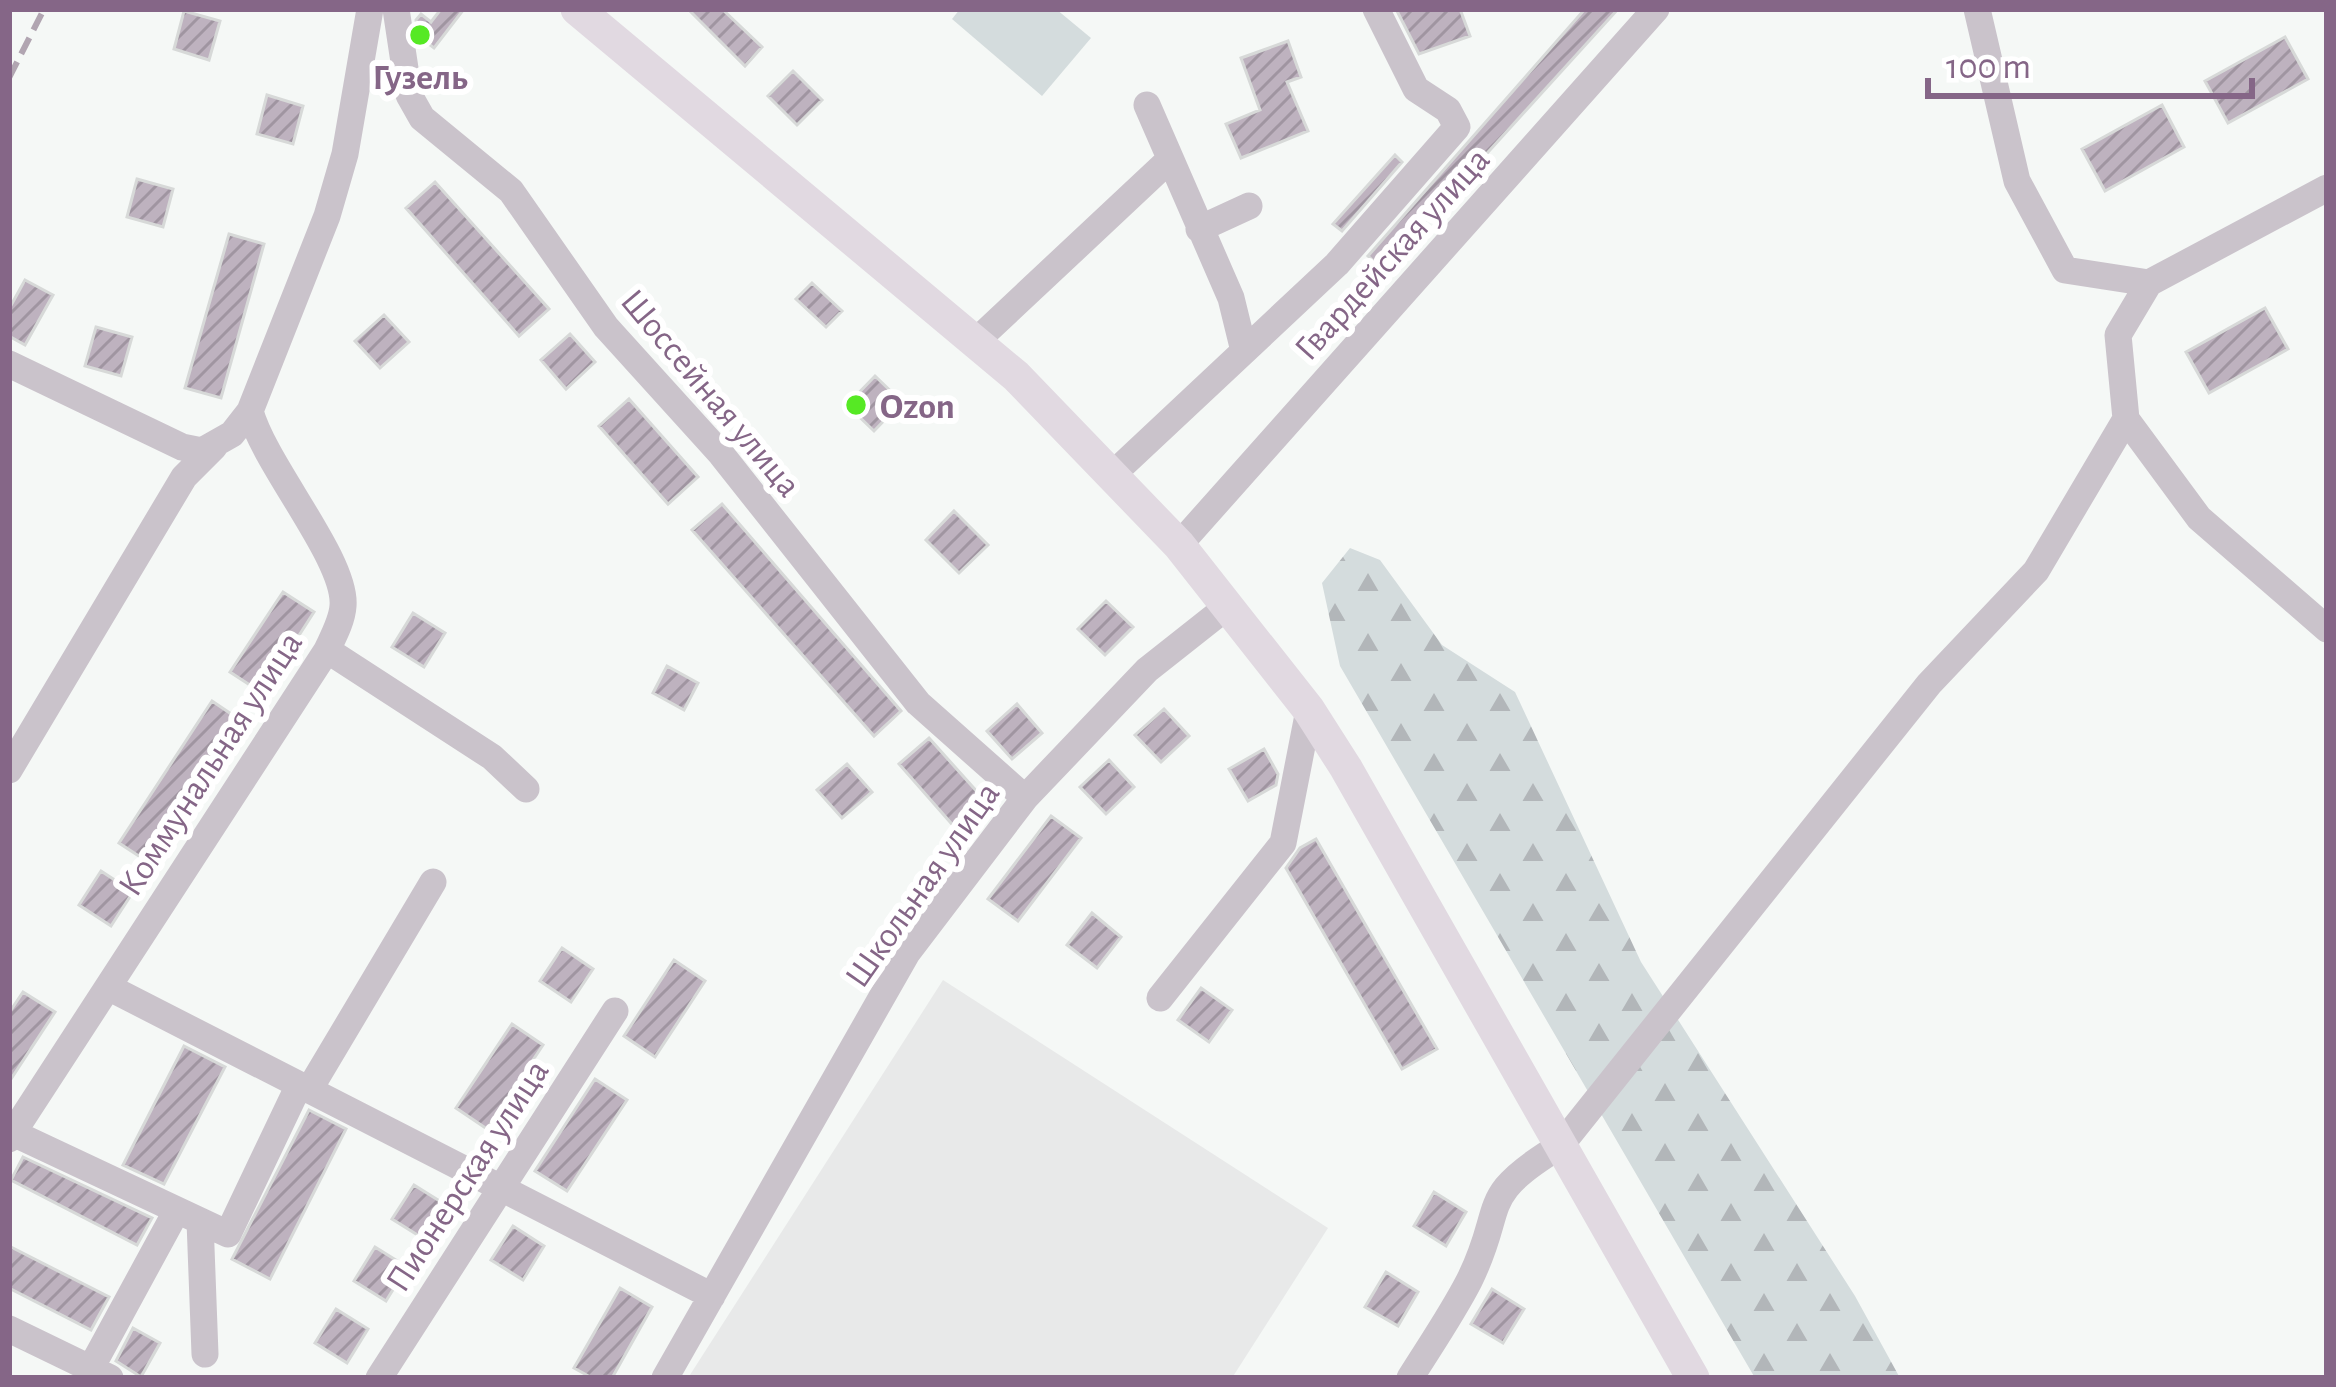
<svg xmlns="http://www.w3.org/2000/svg" width="2336" height="1387" viewBox="0 0 2336 1387" font-family="'Alegreya Sans',sans-serif">
  <defs>
    <pattern id="forest-firs" width="22" height="20" patternUnits="userSpaceOnUse" patternTransform="scale(3)"><rect width="22" height="20" fill="#d4dcdd"/><path d="M5 1l3.5 6h-7zM16 11l3.5 6h-7z" fill="#b2b6b9"/></pattern>
    <pattern id="building-hatch" width="6" height="6" patternUnits="userSpaceOnUse" patternTransform="scale(3)"><rect width="6" height="6" fill="#beb2bf"/><path d="M-1 1l2-2M0 6l6-6M5 7l2-2" fill="none" stroke="#a095a1"/></pattern>
  </defs>
  <rect width="100%" height="100%" fill="#f5f8f6"/>
  <!-- built -->
  <path fill="#e8e9e9" d="M943,980l385,248 -96,150h-544z"/>
  <!-- green -->
  <path fill="#d4dcdd" d="M960,9h96l35,29 -49,58 -90,-77z"/>
  <!-- forest -->
  <path fill="url(#forest-firs)" d="M1350,548l30,12 62,85 73,47 126,270 214,334 45,82h-145l-415,-712 -18,-83z"/>
  <!-- building -->
  <path fill="url(#building-hatch)" stroke="#d7d9d8" stroke-width="3" d="M441,9h23l-30,39 -16,-12 -2,-16 5,-6 10,8z
    M688,9h34l40,38 -17,19z
    M1396,9h64l10,27 -51,18z
    M1585,9h33l-236,260 -14,-13z
    M184,11l36,10 -11,39 -35,-11z
    M2285,37l23,42 -80,44 -23,-42z
    M1288,41l13,36 -14,5 21,49 -67,27 -15,-34 34,-14 -19,-52z
    M793,71l29,29 -25,25 -29,-29z
    M267,95l36,11 -10,38 -36,-10z
    M2162,105l22,42 -79,44 -23,-42z
    M1395,155l7,7 -60,69 -9,-7z
    M137,179l36,10 -10,38 -36,-10z
    M435,182l114,127 -30,27 -113,-128z
    M229,234l35,10 -43,154 -36,-10z
    M25,280l28,15 -28,50 -16,-9v-27z
    M812,283l30,28 -16,16 -30,-28z
    M2265,308l23,41 -79,44 -23,-41z
    M384,315l25,27 -29,26 -25,-27z
    M96,327l36,10 -11,39 -36,-10z
    M570,334l25,28 -29,27 -25,-29z
    M875,376l27,26 -28,29 -27,-26z
    M629,399l69,78 -30,27 -69,-78z
    M722,504l179,207 -27,25 -182,-206z
    M954,511l34,34 -29,28 -33,-33z
    M283,592l31,20 -52,81 -32,-21z
    M1106,601l27,26 -28,28 -27,-26z
    M413,613l32,20 -21,34 -32,-20z
    M667,666l31,17 -14,27 -31,-17z
    M212,701l31,21 -92,142 -32,-21z
    M1017,704l25,29 -30,26 -25,-28z
    M1164,709l25,27 -28,26 -26,-27z
    M929,738l59,66 -30,27 -59,-67z
    M1264,749l14,25 -2,11 -28,16 -19,-32z
    M1109,760l25,27 -28,27 -26,-27z
    M847,764l25,28 -30,26 -25,-28z
    M1051,816l30,22 -63,83 -30,-22z
    M1316,839l121,210 -35,20 -116,-201 14,-20z
    M101,871l32,21 -22,34 -32,-21z
    M1092,913l29,24 -24,31 -30,-23z
    M562,948l31,21 -22,33 -31,-21z
    M674,960l31,21 -50,76 -31,-21z
    M1201,988l31,22 -23,32 -31,-22z
    M23,992l32,20 -46,70v-69z
    M512,1024l31,21 -56,84 -31,-21z
    M184,1046l41,21 -61,117 -41,-19z
    M595,1079l32,21 -60,91 -32,-20z
    M309,1110l37,19 -76,150 -38,-20z
    M23,1157l129,61 -15,27 -126,-65z
    M414,1185l32,20 -22,34 -32,-20z
    M1434,1192l32,20 -20,34 -32,-20z
    M513,1226l31,20 -21,34 -32,-20z
    M9,1246l100,51 -18,33 -82,-42z
    M375,1247l32,20 -21,34 -32,-20z
    M1386,1272l32,20 -20,34 -33,-19z
    M620,1288l32,19 -40,71h-20l-18,-10z
    M1492,1289l32,20 -21,34 -32,-19z
    M336,1309l32,20 -21,34 -32,-20z
    M133,1328l27,15 -19,34 -25,-16z"/>
  <g fill="none" stroke-linecap="round" stroke-linejoin="round">
    <!-- minor -->
    <path stroke="#cac3cb" stroke-width="27" d="M396,9l13,86 13,23 89,73 95,136 115,127 197,249 107,95
      M1147,105l84,193 13,53
      M1199,229l50,-23
      M2149,283l178,-95
      M975,342l192,-180
      M9,364l173,83 20,4 30,-17 18,-23 77,-195 18,-62 25,-145
      M2126,419l73,99 128,111
      M1113,474l224,-210 120,-137 -9,-17 -32,-21 -40,-80
      M1179,545l477,-536
      M327,650l165,107 34,32
      M9,770l175,-293 30,-30
      M108,987l604,309
      M1160,998l123,-155 26,-133
      M309,1090l124,-208
      M13,1133l215,101 71,-149
      M9,1139l318,-489c6,-13 15,-29 16,-44 4,-46 -78,-140 -93,-195
      M200,1221l5,133
      M9,1329l101,49
      M91,1368l86,-158
      M379,1378l236,-367
      M665,1378l242,-425 118,-155 122,-128 81,-64
      M1410,1378c20,-32 42,-64 59,-97 38,-76 5,-83 91,-135l369,-462 107,-113 90,-152 -8,-84 31,-52 -84,-13 -48,-89 -40,-172"/>
    <!-- major -->
    <path stroke="#e1d9e1" stroke-width="33" d="M577,9l439,367 163,169 130,165 37,58 347,610"/>
    <!-- rail -->
    <path stroke="#b1a5b1" stroke-width="6" stroke-dasharray="18 9" stroke-linecap="butt" d="M9,78l35,-69"/>
  </g>
  <!-- markers -->
  <g fill="#56e924" stroke="#fff" stroke-width="4.5">
    <circle cx="420" cy="35" r="12"/>
    <circle cx="856" cy="405" r="12"/>
  </g>
  <g text-anchor="middle" stroke-width="12" stroke-linejoin="round" paint-order="stroke">
    <!-- poi labels -->
    <g font-size="36" font-weight="bold" fill="#856687" stroke="#fff">
      <text x="420" y="89">Гузель</text>
      <text x="880" y="418" text-anchor="start">Ozon</text>
    </g>
    <!-- street labels -->
    <g font-size="36" fill="#856687" stroke="#fff">
      <text transform="translate(1391 253) rotate(-48)" y="13">Гвардейская улица</text>
      <text transform="translate(712 392) rotate(50)" y="13">Шоссейная улица</text>
      <text transform="translate(209 763) rotate(-57)" y="13">Коммунальная улица</text>
      <text transform="translate(921 884) rotate(-55)" y="13">Школьная улица</text>
      <text transform="translate(466 1175) rotate(-57)" y="13">Пионерская улица</text>
    </g>
  </g>
  <!-- border -->
  <rect width="2336" height="1387" fill="none" stroke="#856687" stroke-width="24"/>
  <!-- scale -->
  <path d="M1928 78v18h324v-18" fill="none" stroke="#856687" stroke-width="6"/>
  <text x="1946" y="78" font-size="36" fill="#856687" stroke="#ffffff" stroke-width="9" paint-order="stroke">100 m</text>
</svg>
